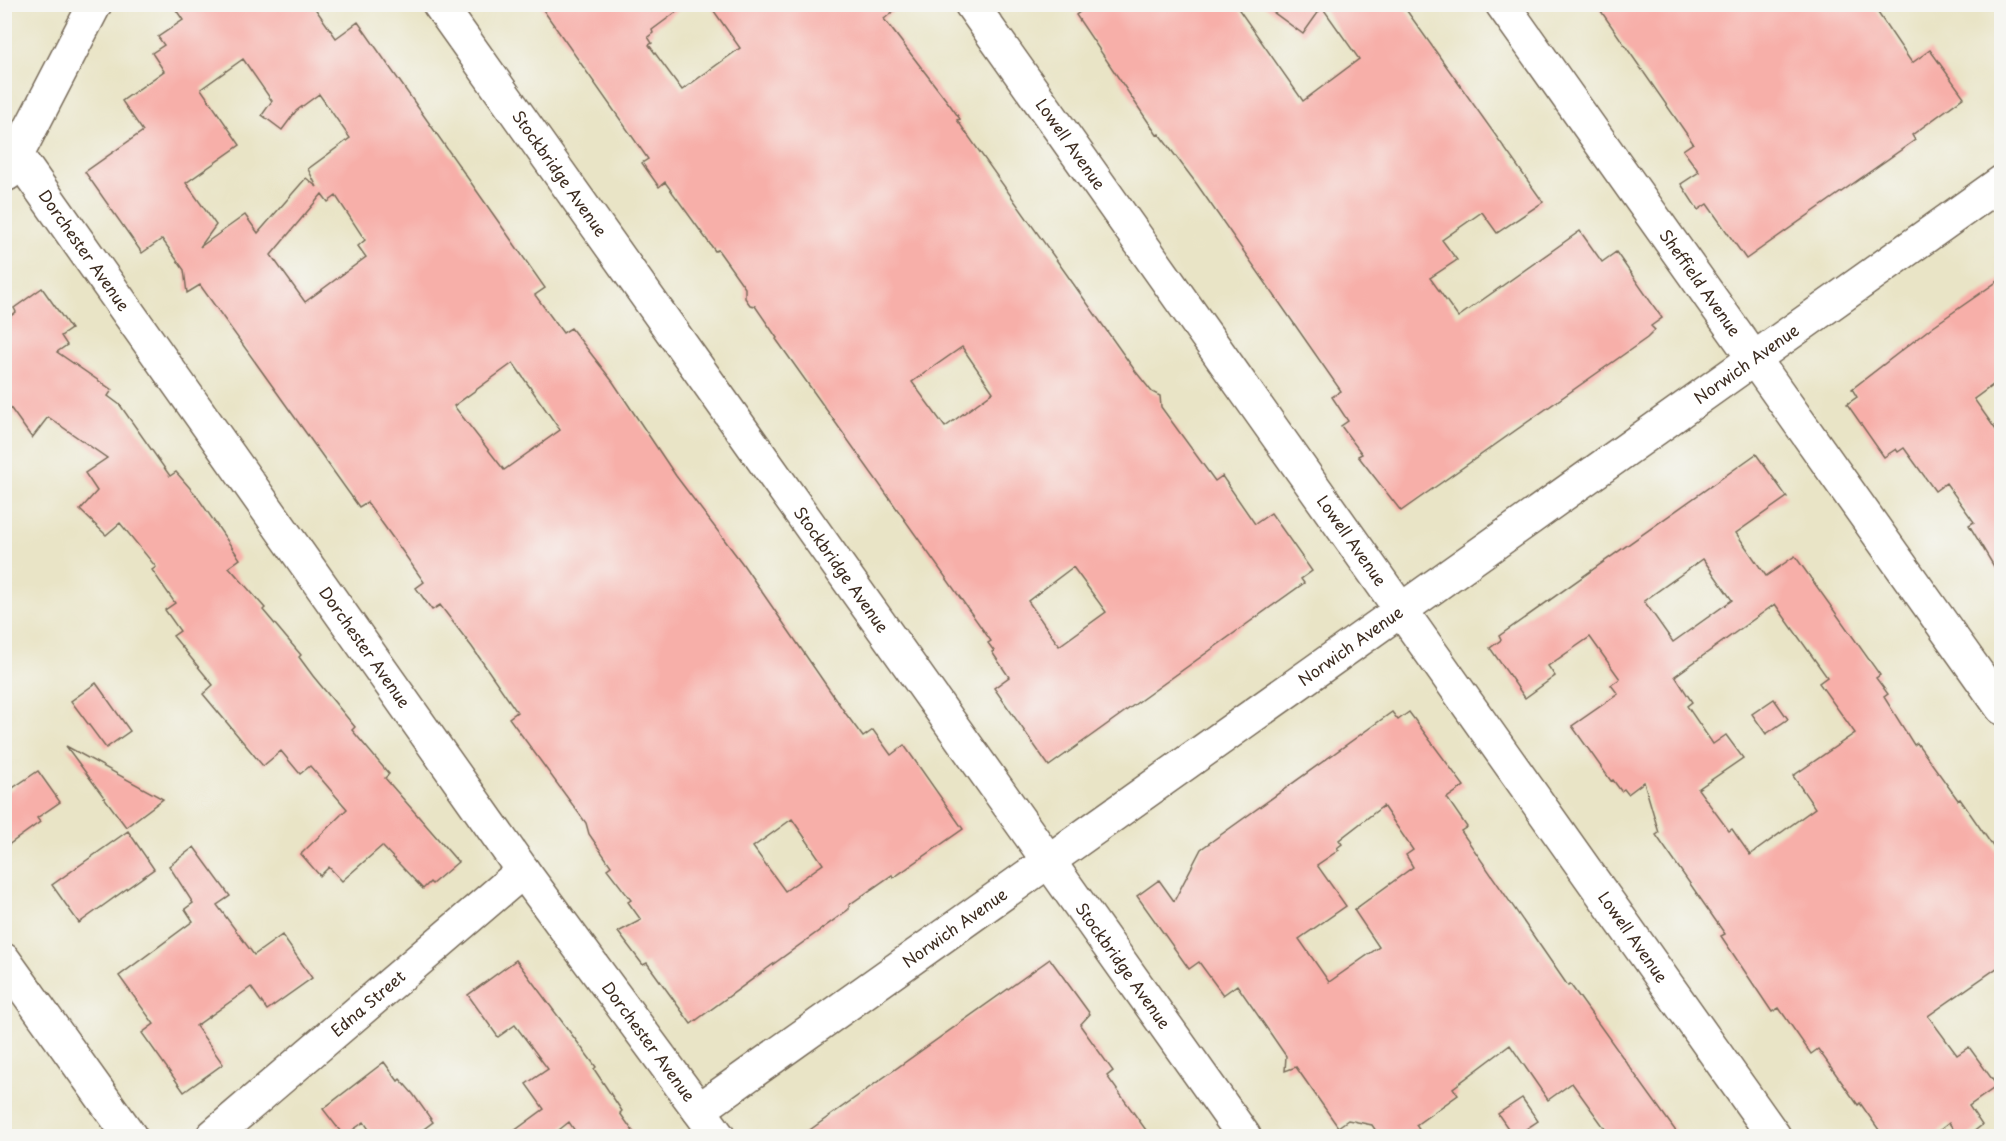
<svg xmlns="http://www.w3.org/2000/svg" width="2006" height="1141" viewBox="0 0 2006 1141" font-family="'Playpen Sans',sans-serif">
  <rect width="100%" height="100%" fill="#f6f6f2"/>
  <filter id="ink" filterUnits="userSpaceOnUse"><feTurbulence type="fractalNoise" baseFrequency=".0167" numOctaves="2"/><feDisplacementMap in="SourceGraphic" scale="12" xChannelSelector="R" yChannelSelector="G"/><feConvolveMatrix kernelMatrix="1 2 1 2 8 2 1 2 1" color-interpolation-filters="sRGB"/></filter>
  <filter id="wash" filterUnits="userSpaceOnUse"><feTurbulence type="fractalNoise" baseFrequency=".008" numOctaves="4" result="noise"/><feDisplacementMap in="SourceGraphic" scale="24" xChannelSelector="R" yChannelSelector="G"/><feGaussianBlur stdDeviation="1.35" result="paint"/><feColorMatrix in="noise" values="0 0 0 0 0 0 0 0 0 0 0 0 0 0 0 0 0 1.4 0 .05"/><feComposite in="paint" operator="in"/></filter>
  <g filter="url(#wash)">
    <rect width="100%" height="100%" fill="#e9e4c6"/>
    <g id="blocks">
      <!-- building -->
      <path fill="#f7afa9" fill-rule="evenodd" d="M172,4h140l24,34 22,-16 187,266 -10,7 28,38 8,-5 42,54 63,94 66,87 104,151 17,23 10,-7 18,25 13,-10 59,84 -70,49 -1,-3 -43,30v4l-158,115 -44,-61 -4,2 -25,-33 23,-12 -13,-18 3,-2 -24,-31 4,-3 -22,-32 -3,-11 -77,-105 8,-6 -45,-65 -32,-42 -8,5 -16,-22 8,-6 -21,-30 -36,-50 -8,5 -159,-222 -13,8 -3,-23 -22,-31 -20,14 -57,-81 58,-41 -21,-30 42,-30 -12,-18 12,-8 -6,-8 25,-17zM243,59l29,42 -10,14 20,15 14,-19 23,-17 31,44 -42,31 9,18 -11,-9 -48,55 -13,-18 -45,32 16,-22 -30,-42 54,-38 -39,-56zM322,194l6,8 8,-6 29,44 -7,6 8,11 -61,45 -34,-47zM513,363l47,67 -56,40 -50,-64zM792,819l31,45 -38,27 -32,-44z
        M539,4h148l-35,26 1,3 -5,4 4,6 -3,2 33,45 58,-42 -31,-44h193l-18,15 66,86 10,14 -3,1 179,252 16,20 8,4 1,11 54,74 7,-5 33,48 16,-11 41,58 -11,8 3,4 -255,183 -55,-78 15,-11 -17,-25 2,-1 -6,-8 3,-2 -215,-302 1,-1 -22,-32 -5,-1 -5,-7v-10l-27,-38 -3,1 -50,-69 -6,5 -17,-24 6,-4zM962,347l31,45 -48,35 -33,-45zM1073,567l33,45 -47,34 -31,-45z
        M1090,4h145l68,97 56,-42 -37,-52 -19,27 -41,-30h140l141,198 -46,31 -15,-21 -40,28 15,20 -27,18 28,39 122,-86 22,31 14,-10 46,66 -11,8 4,4 -8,8 -246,173 -43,-55 4,-2 -21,-28 7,-5 -16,-24 9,-6 -145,-208 -37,-49 -2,1 -81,-120z
        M1596,4h276l40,59 18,-13 34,47 -52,38 3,5 -169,119 -39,-55 -9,6 -17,-26 18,-12 -16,-22 10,-7z
        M2001,279v100l-27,20 27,38v141l-32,-53 5,-3 -28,-39 -11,8 -31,-43 -6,4 -2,-3 -12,8 -37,-53 10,-7 -5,-8 80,-62z
        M42,288l29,41 -10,7 6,9 -10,7 55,38 -4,6 12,9 50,71 6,-4 20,23 44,64 -11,8 36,41 -2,2 38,45 -2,2 14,19 42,51 -3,3 37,44 -4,4 73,84 -26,22 -2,-2 -7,7 -41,-43 -40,35 -13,-14 -9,9 -19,-22 46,-45 -37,-43 -10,8 -19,-23 -18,15 -60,-72 10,-9 -40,-49 7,-5 -15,-21 10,-7 -23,-33 4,-3 -36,-44 -14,12 -26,-25 17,-19 -12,-18 22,-15 -59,-41 -16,21 -28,-39v-78l12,-9 -2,-4z
        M1756,454l31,43 -51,36 30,43 29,-20 85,119 -4,3 12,16 -4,3 30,48 3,-2 41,57 2,-1 41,59v107l-73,51 29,39 12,-8 28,39 -28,20 13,19 -15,12h-8l-10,-14 -18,14h-47l-24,-34 -2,2 -40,-56 -7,5 -32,-46 -7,4 -51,-76 4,-2 -69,-99 3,-2 -15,-51 -16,12 -4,-5 -3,2 -8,-11 -2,1 -39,-55 46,-32 -7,-9 9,-6 -30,-42 -42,29 7,10 -30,22 -35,-50 11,-8 -2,-4zM1703,559l29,41 -59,42 -29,-41zM1775,604l52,73 -8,6 36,50 -62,43 22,32 -65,47 -18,-26 -3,2 -31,-42 45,-31 -17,-23 -13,9 -26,-38 5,-4 -17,-26z
        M96,683l34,48 -24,17 -35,-47z
        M1774,699l14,20 -22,15 -14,-20z
        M1392,712l6,8 11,-8 55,74 -17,12 20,29 -6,4 107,155 2,-2 110,153h-69l-39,-54 -24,17 -38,-55 -57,43 5,7 -42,30 8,12h-44l-8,-12 -24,-5 -10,7 -42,-60 -11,4 1,-15 -49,-71 -14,10 -24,-33 -10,7 -52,-73 22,-16 15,21 27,-52zM1383,806l30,44 -7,5 7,12 -59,43 25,37 -50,35 -30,-43 47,-33 -29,-41 22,-15 -2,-2 5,-4 -3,-4z
        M66,746l97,53 -37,28z
        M38,771l22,31 -23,16 3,4 -36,26v-54z
        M128,831l26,38 -75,54 -27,-38z
        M194,847l36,49 -13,9 37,50 28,-20 30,43 -45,32 -16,-23 -55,39 27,38 -39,28 -42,-59 12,-9 -35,-48 74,-55 -8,-12 8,-6 -24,-37z
        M1050,959l40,55 -10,11 33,46 -6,5 44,61h-351z
        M516,960l80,107 -2,2 28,42 -2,2 17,24h-58l-10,-15 -19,15h-44l38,-28 -18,-25 22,-15 -33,-44 -17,12 -30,-42z
        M384,1062l14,19 2,-2 13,15 20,28 -20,15h-39l-10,-15 -20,14 -21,-27z
        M1522,1098l16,23 -24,16 -16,-23z"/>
    </g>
  </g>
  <g filter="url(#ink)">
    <use href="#blocks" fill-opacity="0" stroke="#786b59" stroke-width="1.5"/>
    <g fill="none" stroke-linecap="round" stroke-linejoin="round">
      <!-- minor casing -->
      <g stroke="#786b59" stroke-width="36">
        <g id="minor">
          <path id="s1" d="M439,4l805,1132"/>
          <path id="s2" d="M971,4l803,1132"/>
          <path id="s3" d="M1502,4l500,704"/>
          <path id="s4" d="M16,154l507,717 195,265"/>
          <path d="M7,174l88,-170"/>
          <path d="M4,960l126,176"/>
          <path id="s5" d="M699,1110l1303,-928"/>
          <path id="s6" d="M213,1136l310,-265"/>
        </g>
      </g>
      <!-- minor -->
      <use href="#minor" stroke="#fff" stroke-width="33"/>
    </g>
  </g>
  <g text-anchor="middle" stroke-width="6" stroke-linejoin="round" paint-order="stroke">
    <!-- street labels -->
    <g font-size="16" fill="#3b2a1e" stroke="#f6f6f2">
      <text dy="6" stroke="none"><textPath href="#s2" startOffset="172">Lowell Avenue</textPath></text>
      <text dy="6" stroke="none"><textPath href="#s1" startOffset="208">Stockbridge Avenue</textPath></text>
      <text dy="6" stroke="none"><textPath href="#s4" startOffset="118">Dorchester Avenue</textPath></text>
      <text dy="6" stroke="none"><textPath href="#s3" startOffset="342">Sheffield Avenue</textPath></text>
      <text dy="6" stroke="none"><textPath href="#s5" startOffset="1286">Norwich Avenue</textPath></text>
      <text dy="6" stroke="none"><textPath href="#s2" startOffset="658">Lowell Avenue</textPath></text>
      <text dy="6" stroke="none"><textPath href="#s1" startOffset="694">Stockbridge Avenue</textPath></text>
      <text dy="6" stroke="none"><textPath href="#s5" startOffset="800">Norwich Avenue</textPath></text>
      <text dy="6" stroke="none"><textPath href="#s4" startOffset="604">Dorchester Avenue</textPath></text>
      <text dy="6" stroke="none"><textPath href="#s5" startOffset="314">Norwich Avenue</textPath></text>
      <text dy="6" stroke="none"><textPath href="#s2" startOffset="1144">Lowell Avenue</textPath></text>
      <text dy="6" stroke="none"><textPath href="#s1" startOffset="1180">Stockbridge Avenue</textPath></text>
      <text dy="6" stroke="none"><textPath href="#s6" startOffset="204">Edna Street</textPath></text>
      <text dy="6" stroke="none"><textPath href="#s4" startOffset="1090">Dorchester Avenue</textPath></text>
    </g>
  </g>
  <!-- margin -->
  <rect width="2006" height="1141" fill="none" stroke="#f6f6f2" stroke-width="24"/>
</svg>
